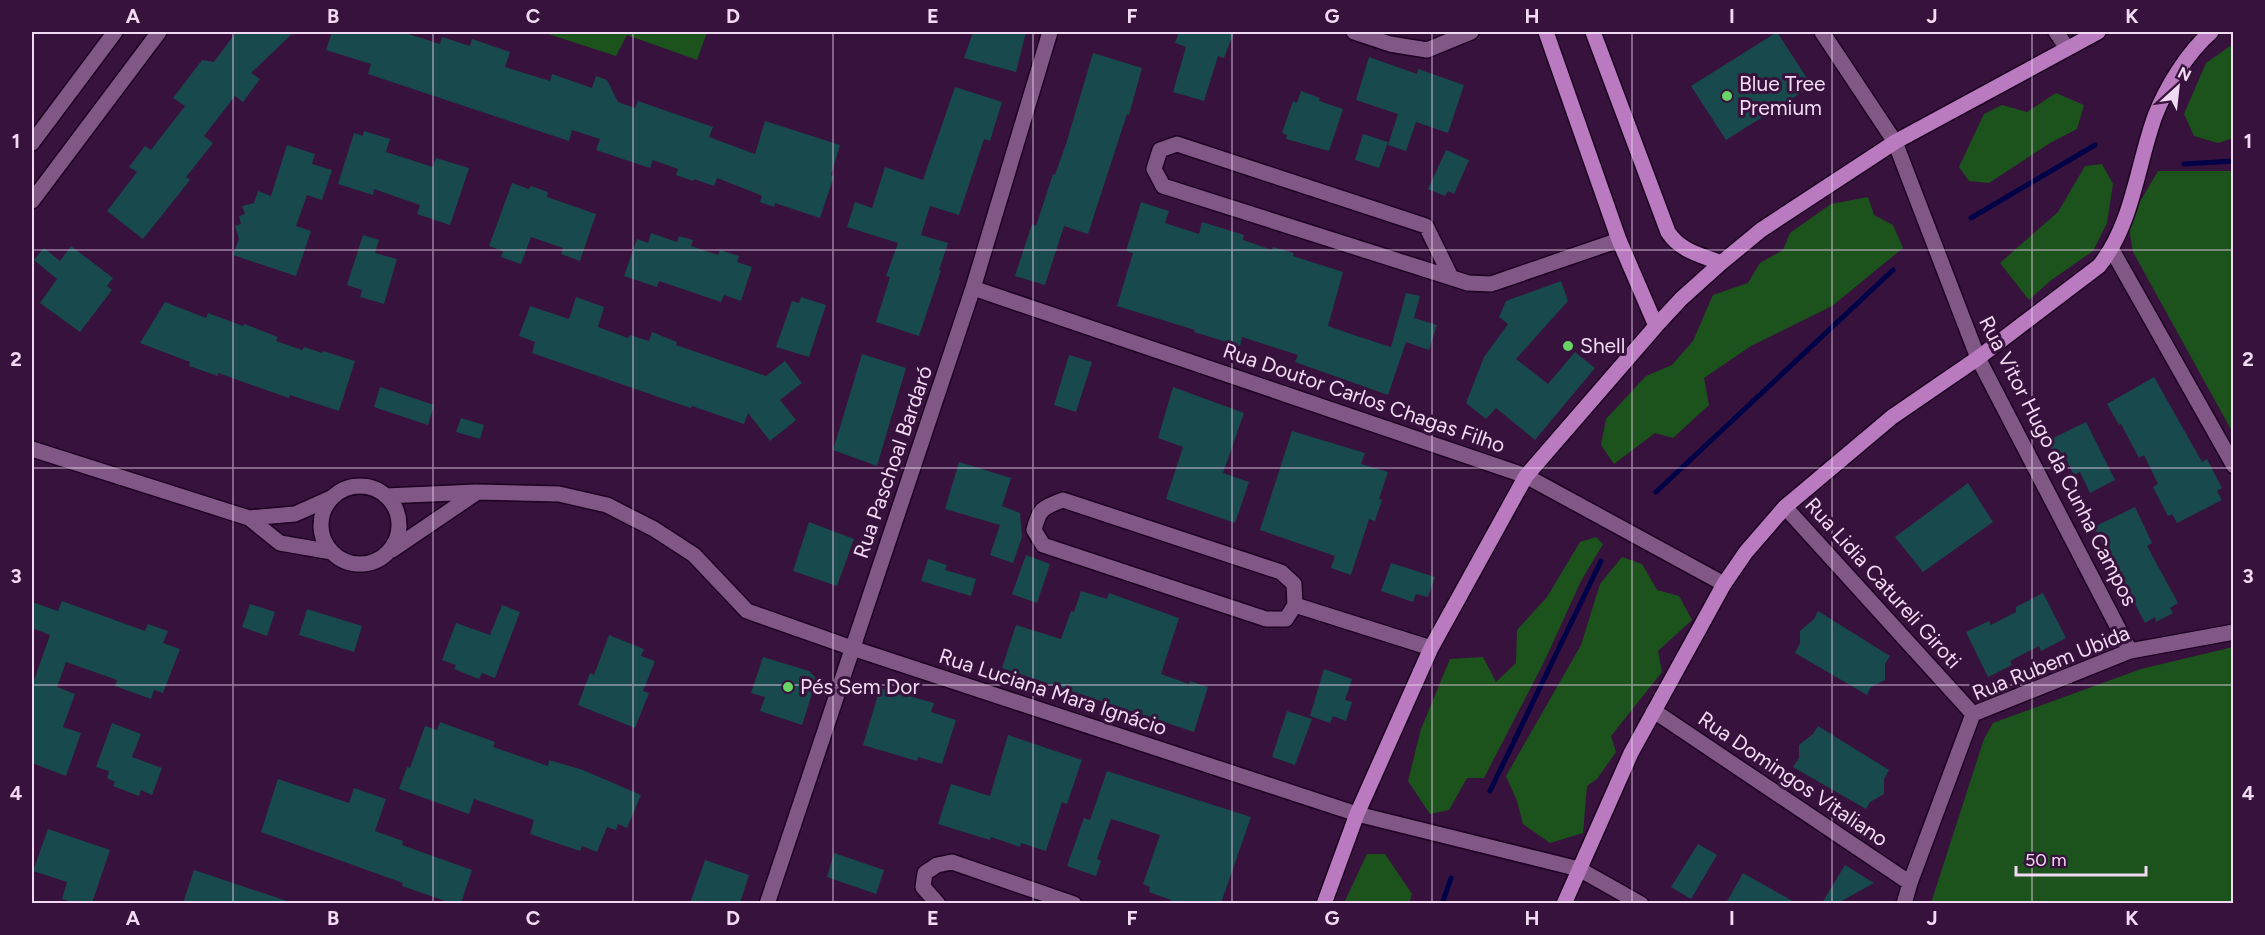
<svg xmlns="http://www.w3.org/2000/svg" width="2265" height="935" viewBox="0 0 2265 935" font-family="Figtree,sans-serif">
  <rect width="100%" height="100%" fill="#37123c"/>
  <!-- green -->
  <path fill="#1c531c" d="M542,32h165l-10,28 -70,-25 -11,21z
    M2233,44v94l-15,5 -24,-7 -10,-22 22,-51z
    M2056,93l28,12 -7,24 -27,14 -61,40 -20,-2 -10,-14 25,-53 18,-9 25,7z
    M2102,164l11,20 -6,39 -14,28 -43,30 -21,19 -29,-37 58,-51 27,-46z
    M2158,171h75v262l-100,-181 -5,-30z
    M1868,197l6,18 19,10 10,23 -71,58 -81,40 -47,32 5,27 -36,33 -18,-5 -41,31 -13,-19 5,-26 40,-43 26,-11 21,-24 20,-46 35,-12 12,-20 23,-13 7,-17 41,-29z
    M1596,537l7,7 -22,37 -37,81 -60,116h-17l-18,32 -19,4 -22,-33 13,-52 29,-70 33,-2 13,25 20,-19 1,-33 30,-33 33,-55z
    M1622,557l20,7 15,26 22,6 13,24 -34,31 4,21 -51,64 5,16 -19,27 -10,7 -4,47 -33,10 -27,-19 -6,-23 -11,-25 75,-131 19,-61z
    M2233,647v256h-302l53,-164 9,-16 148,-54z
    M1367,854h18l27,40 -3,9h-65z"/>
  <g fill="none" stroke-linecap="round" stroke-linejoin="round">
    <!-- stream -->
    <path stroke="#000146" stroke-width="5" d="M2184,164l50,-3
      M1971,218l124,-73
      M1656,492l237,-222
      M1490,791l111,-230
      M1442,904l9,-26"/>
  </g>
  <!-- building -->
  <path fill="#18494d" d="M236,32h58l-43,41 9,6 -17,23 -8,-6 -31,40 9,7 -27,34 4,3 -47,59 -36,-28 30,-39 -8,-5 16,-21 6,4 34,-44 -12,-8 29,-38 12,2z
    M332,32h70l38,12 2,-7 28,9 2,-7 38,13 -5,15 45,14 2,-7 40,14 4,-12 11,4 11,22 17,6 3,-7 75,26 -4,10 46,17 10,-33 75,24 -9,30 3,1 -14,42 -45,-15 -1,4 -14,-5 2,-6 -4,-2 -41,-16 -3,8 -20,-7 -1,2 -17,-6 2,-6 -25,-9 -3,8 -54,-18 4,-11 -28,-9 -3,11 -201,-67 3,-10 -45,-14z
    M973,32h53l-10,40 -52,-14z
    M1179,32h55l-10,26 -6,-2 -14,45 -31,-9 13,-45 -11,-4z
    M1777,32l35,54 -86,54 -35,-54z
    M1093,53l49,15 -13,47 -2,-1 -39,120 -24,-8 -19,59 -30,-9 17,-52 4,2 17,-52 2,1 11,-31z
    M1369,57l48,17 1,-5 46,16 -16,48 -32,-11 -10,29 -18,-6 10,-31 -42,-14z
    M955,87l47,15 -12,39 -6,-2 -25,76 -29,-9 -9,29 27,8 -9,27h2l-22,66 -43,-14 14,-45 -4,-1 12,-33 -51,-16 8,-25 17,6 13,-41 38,13z
    M1301,91l19,7 -1,3 24,8 -14,42 -43,-12 1,-4 -5,-2 11,-32 4,2z
    M364,131l26,8 -4,13 47,15 3,-9 33,10 -19,57 -33,-11 3,-9 -46,-16 -1,6 -35,-11 16,-51 9,3z
    M1363,134l25,8 -9,26 -24,-8z
    M287,145l28,9 -3,10 20,6 -10,30 -15,-5 -11,31 15,5 -15,45 -63,-21 6,-16 -4,-13 6,-2 -2,-8 6,-2 -3,-8 12,-3 4,-12 13,5z
    M1446,150l23,10 -15,34 -6,-3 -3,5 -17,-7z
    M512,183l17,6 2,-3 17,6 -1,5 49,17 -16,47 -19,-7 2,-6 -32,-11 -10,27 -20,-7 2,-6 -14,-5z
    M1141,202l28,9 -4,12 34,11 3,-12 42,13 -1,5 29,10 1,-3 21,6 -1,3 50,16 -15,54 26,9 37,12 15,-54 14,3 -6,22 23,7 -8,25 -23,-8 -18,53 -93,-33 3,-7 -56,-18 -2,9 -46,-14 1,-2 -78,-24 16,-53 -7,-2z
    M651,233l26,9 2,-6 14,4 -2,6 27,9 2,-5 19,6 -2,6 15,5 -11,34 -17,-6 -3,7 -62,-21 -2,6 -33,-11 13,-37 11,4z
    M363,235l16,5 -4,13 22,6 -13,45 -24,-7 2,-7 -15,-5z
    M71,246l42,32 -6,8 5,4 -32,42 -40,-29 17,-24 -23,-19 10,-12 16,13z
    M1561,281l7,20 -52,58 32,25 27,-32 20,16 -60,72 -39,-32 -10,11 -20,-16 18,-46 24,-33 -9,-7 7,-16z
    M576,297l28,10 -6,20 30,11 2,-3 19,6 3,-9 25,10 -1,3 90,31 19,-15 17,22 -22,17 16,20 -26,21 -22,-28 -4,11 -52,-18 -1,2 -24,-8 -135,-47 3,-11 -16,-6 11,-30 39,13z
    M801,297l25,8 -17,52 -33,-10 16,-46 7,2z
    M165,302l41,16 2,-5 35,13 1,-2 34,13 -2,4 26,9 2,-3 18,6 1,-2 32,10 -16,50 -49,-16 -1,3 -71,-25v3l-29,-10 1,-4 -50,-19z
    M862,354l44,14 -29,98 -44,-16z
    M1069,355l23,7 -16,50 -22,-7z
    M2154,377l48,85 5,-3 15,29 -5,3 5,9 -45,23 -5,-9 -4,2 -15,-29 5,-3 -14,-29 -5,3 -18,-34 -2,1 -12,-21z
    M380,387l54,18 -6,20 -54,-18z
    M1173,387l71,26 -21,60 26,9 -14,41 -69,-24 17,-52 -25,-9z
    M461,418l23,7 -4,14 -24,-7z
    M2086,422l29,58 -25,13 -10,-21 -6,3 -11,-22 -8,4 -8,-16z
    M1292,431l73,22 -4,11 27,8 -9,27 3,1 -7,21 -6,-2 -18,56 -20,-7 4,-12 -75,-26z
    M959,462l52,16 -9,28 18,7 2,24 -9,26 -23,-8 10,-30 -55,-16z
    M1968,483l25,39 -70,50 -28,-35z
    M2135,507l17,36 -5,3 31,57 -8,5 3,5 -17,9 -1,-5 -10,6 -51,-96z
    M809,522l45,17 -17,47 -44,-15z
    M1026,555l24,9 -13,39 -25,-9z
    M928,559l19,6 -2,5 31,9 -5,17 -50,-15z
    M1391,563l44,14 -7,20 -12,-3 -3,8 -32,-11z
    M1081,591l26,8 2,-6 70,25 -18,56 28,10 1,-3 18,6 -14,45 -192,-64 14,-43 45,14 10,-28 3,1z
    M2043,593l23,45 -25,13 -2,-5 -29,15 2,4 -24,12 -22,-45 23,-11 2,4 25,-13v-5z
    M62,601l83,30 3,-7 20,7 -5,12 17,6 -17,44 -9,-3 -3,9 -36,-13 2,-6 -51,-18 -9,25 18,7 -12,33 18,6 -15,43 -34,-13v-77l18,-51 -18,-7v-26l26,9z
    M250,604l25,8 -8,24 -25,-9z
    M502,605l18,7 -25,66 -13,-5 -3,6 -25,-10 2,-4 -14,-5 14,-37 34,12z
    M307,609l55,17 -8,26 -55,-17z
    M1818,611l72,45 -5,8v16l-14,7 -4,8 -72,-42 5,-10v-12l14,-12z
    M609,635l35,14 -3,7 14,5 -12,30 6,2 -14,35 -57,-23 12,-32 4,2z
    M763,657l46,14 6,6v7l-13,41 -42,-14 5,-14 -14,-4z
    M1324,669l28,10 -7,21 7,2 -6,19 -13,-5 -3,7 -20,-7z
    M880,688l54,15 -3,9 25,8 -14,44 -24,-7 -1,4 -54,-16z
    M1287,711l25,8 -17,46 -23,-8z
    M440,722l55,20 -2,5 55,19 1,-6 34,10 58,25 -14,33 -9,-4 -2,6 -9,-3 -10,25 -15,-6 -2,5 -50,-17 4,-14 -60,-21 -5,15 -70,-25 8,-22 3,1 15,-42 12,4z
    M112,723l29,11 -9,23 30,11 -10,27 -11,-5 -2,6 -26,-10 2,-4 -8,-4 2,-7 -13,-4z
    M1818,726l71,44 -5,9v15l-14,8 -4,7 -73,-42 6,-9v-13l14,-11z
    M1008,735l74,25 -15,44 -5,-2 -16,49 -25,-8 -1,4 -29,-10 -1,3 -52,-16 13,-40 39,12z
    M1107,771l144,46 -30,86h-51l1,-3 -22,-8 1,-5 -7,-3 17,-49 -45,-15 -4,-1 -14,40 4,2 -5,15 -29,-10 17,-48 6,2z
    M278,779l71,24 5,-15 32,11 -11,32 28,10 -1,4 70,25 -11,33h-10l-49,-17 1,-3 -142,-51z
    M48,829l62,21 -18,53h-16l-14,-4 5,-17 -34,-11z
    M1698,844l19,11 -26,44 -20,-12z
    M834,853l50,17 -8,24 -49,-17z
    M705,860l44,15 -9,28h-50z
    M1845,865l29,18 -36,20h-16z
    M194,870l93,31v2h-104z
    M1743,873l53,30h-70z"/>
  <g fill="none" stroke-linecap="round" stroke-linejoin="round">
    <!-- minor casing -->
    <g stroke="#1d0022" stroke-width="18">
      <path id="minor" d="M1354,32l36,12 37,6 44,-18
        M1822,32l73,110 83,216 152,293
        M2056,32l11,16
        M32,143l83,-111
        M32,201l127,-169
        M2112,250l122,216
        M1451,277l-25,-51 -249,-82 -17,6 -6,19 9,17 305,97 23,1 128,-44
        M973,288l553,188 198,108
        M32,449l217,69 31,25 52,9
        M321 525a39 39 0 1 1 78 0a39 39 0 1 1-78 0Z
        M386,496l90,-4 83,2 48,11 47,24 40,26 53,56 105,37 505,166 222,55 62,35
        M1063,500l218,72 13,12 1,21 -9,14h-20l-223,-74 -9,-15c5,-21 9,-23 29,-30z
        M1785,507l188,207
        M249,518l46,-4 38,-17
        M392,550l84,-57
        M1295,605l136,43
        M1654,711l256,172
        M767,904l206,-616 77,-256
        M938,904l-15,-17 2,-14 12,-8 15,-3 122,42
        M1904,904l6,-21 63,-169 157,-63 104,-19"/>
    </g>
    <!-- major casing -->
    <g stroke="#1d0022" stroke-width="18">
      <path id="major" d="M1546,32l73,208 37,86
        M1593,32l75,200c12,19 33,23 53,31
        M1324,904l33,-90 74,-166 95,-172 130,-150 25,-27 40,-36 40,-33 134,-88 203,-110
        M1564,904l67,-151 93,-169 22,-32 39,-45 107,-90 86,-59 121,-92c34,-42 38,-101 56,-150 11,-29 33,-64 56,-84"/>
    </g>
    <!-- minor -->
    <use href="#minor" stroke="#815785" stroke-width="15"/>
    <!-- major -->
    <use href="#major" stroke="#b97ac0" stroke-width="15"/>
  </g>
  <!-- grid -->
  <path fill="none" stroke="#f2daf4" stroke-width="1.5" stroke-opacity="0.55" d="M233,32v872M433,32v872M633,32v872M833,32v872M1033,32v872M1232,32v872M1432,32v872M1632,32v872M1832,32v872M2032,32v872M32,250h2202M32,468h2202M32,685h2202"/>
  <!-- markers -->
  <g fill="#68d465" stroke="#37123c" stroke-width="2">
    <circle cx="1727" cy="96" r="6"/>
    <circle cx="1568" cy="346" r="6"/>
    <circle cx="788" cy="687" r="6"/>
  </g>
  <g text-anchor="middle" stroke-width="6" stroke-linejoin="round" paint-order="stroke">
    <!-- poi labels -->
    <g font-size="21" fill="#f2daf4" stroke="#37123c" text-anchor="start">
      <text x="1739" y="91">Blue Tree<tspan x="1739" dy="24">Premium</tspan></text>
      <text x="1580" y="353">Shell</text>
      <text x="800" y="694">Pés Sem Dor</text>
    </g>
    <!-- street labels -->
    <g font-size="21" fill="#f2daf4" stroke="#37123c">
      <text transform="translate(1364 398) rotate(19)" y="7">Rua Doutor Carlos Chagas Filho</text>
      <text transform="translate(2058 461) rotate(63)" y="7">Rua Vitor Hugo da Cunha Campos</text>
      <text transform="translate(893 462) rotate(-71)" y="7">Rua Paschoal Bardaró</text>
      <text transform="translate(1883 583) rotate(48)" y="7">Rua Lidia Catureli Giroti</text>
      <text transform="translate(2051 663) rotate(-22)" y="7">Rua Rubem Ubida</text>
      <text transform="translate(1053 692) rotate(18)" y="7">Rua Luciana Mara Ignácio</text>
      <text transform="translate(1793 779) rotate(34)" y="7">Rua Domingos Vitaliano</text>
    </g>
  </g>
  <!-- border -->
  <rect width="2265" height="935" fill="none" stroke="#37123c" stroke-width="66"/>
  <!-- north arrow -->
  <g transform="translate(2178 87) rotate(27)" stroke="#37123c" stroke-width="4.5" paint-order="stroke">
  <path d="M0-4.5L10 22L0 15L-10 22Z" fill="#f2daf4"/>
  <text y="-9" font-size="16" font-weight="bold" text-anchor="middle" fill="#f2daf4">N</text>
  </g>
  <!-- scale -->
  <path d="M2016 866v9h130v-9" fill="none" stroke="#f2daf4" stroke-width="3"/>
  <text x="2025" y="866" font-size="18" fill="#f2daf4" stroke="#37123c" stroke-width="4.5" paint-order="stroke">50 m</text>
  <rect x="33" y="33" width="2199" height="869" fill="none" stroke="#f2daf4" stroke-width="2"/>
  <g font-size="20" text-anchor="middle" font-weight="bold" fill="#f2daf4">
    <text x="133" y="23">A</text>
    <text x="333" y="23">B</text>
    <text x="533" y="23">C</text>
    <text x="733" y="23">D</text>
    <text x="933" y="23">E</text>
    <text x="1132" y="23">F</text>
    <text x="1332" y="23">G</text>
    <text x="1532" y="23">H</text>
    <text x="1732" y="23">I</text>
    <text x="1932" y="23">J</text>
    <text x="2132" y="23">K</text>
    <text x="16" y="148">1</text>
    <text x="2248" y="148">1</text>
    <text x="16" y="366">2</text>
    <text x="2248" y="366">2</text>
    <text x="16" y="583">3</text>
    <text x="2248" y="583">3</text>
    <text x="16" y="800">4</text>
    <text x="2248" y="800">4</text>
    <text x="133" y="925">A</text>
    <text x="333" y="925">B</text>
    <text x="533" y="925">C</text>
    <text x="733" y="925">D</text>
    <text x="933" y="925">E</text>
    <text x="1132" y="925">F</text>
    <text x="1332" y="925">G</text>
    <text x="1532" y="925">H</text>
    <text x="1732" y="925">I</text>
    <text x="1932" y="925">J</text>
    <text x="2132" y="925">K</text>
  </g>
</svg>
